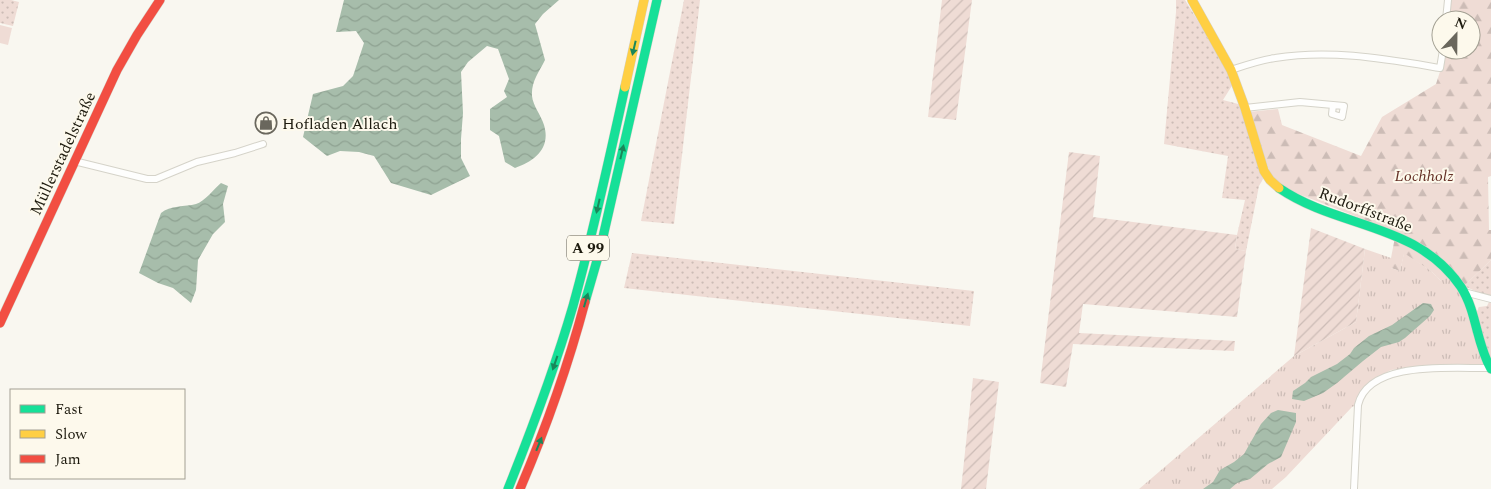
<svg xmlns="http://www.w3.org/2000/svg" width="1491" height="489" viewBox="0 0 1491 489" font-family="Spectral,serif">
  <defs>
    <pattern id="grass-dots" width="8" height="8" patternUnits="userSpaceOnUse" patternTransform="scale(1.25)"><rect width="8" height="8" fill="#efdcd5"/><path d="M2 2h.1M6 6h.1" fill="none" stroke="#ccbcb6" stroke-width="1.8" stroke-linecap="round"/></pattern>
    <pattern id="forest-firs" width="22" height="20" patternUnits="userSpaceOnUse" patternTransform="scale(1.25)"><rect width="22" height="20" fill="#efdcd5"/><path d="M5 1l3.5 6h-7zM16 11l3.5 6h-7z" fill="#ccbcb6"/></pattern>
    <pattern id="park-tufts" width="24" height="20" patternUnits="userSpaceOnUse" patternTransform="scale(1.25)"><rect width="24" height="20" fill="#efdcd5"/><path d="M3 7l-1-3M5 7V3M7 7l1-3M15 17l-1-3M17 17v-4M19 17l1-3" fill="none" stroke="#ccbcb6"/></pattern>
    <pattern id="garden-furrows" width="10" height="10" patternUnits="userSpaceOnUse" patternTransform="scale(1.25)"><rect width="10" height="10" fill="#efdcd5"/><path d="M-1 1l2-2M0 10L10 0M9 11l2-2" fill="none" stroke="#ccbcb6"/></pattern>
    <pattern id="water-waves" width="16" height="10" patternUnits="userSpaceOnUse" patternTransform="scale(1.25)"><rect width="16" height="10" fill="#a7bdab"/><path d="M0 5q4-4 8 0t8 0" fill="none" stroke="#8fa292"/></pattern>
  </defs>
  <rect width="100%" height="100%" fill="#f9f7f0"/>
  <!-- grass -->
  <path fill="url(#grass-dots)" d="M0,0h11l8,2 -6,24 -13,-3z
    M684,0h16l-26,224 -33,-3z
    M1176,0h9l40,65 13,11 -15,24 19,5 21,74 -4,7 -13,65 -11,-2 2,-14 8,-35 -23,-2 6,-42 -64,-12 12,-132z
    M632,253l342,38 -4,35 -346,-38z
    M1491,260v38l-27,-12z
    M1489,302l2,1v62l-16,-49 4,-9 8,-1z"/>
  <!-- forest -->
  <path fill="url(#forest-firs)" d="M1448,0h43v176l-3,1 1,53h2v30l-27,26 -23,-5 -10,-10 -27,-17 -4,17 -9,-3v-10l5,-26 -105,-41 -19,-12 -23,-67 29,-3 4,16 79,31 21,-39 54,-33 9,-28 1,-6h25v-30h-24z"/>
  <!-- park -->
  <path fill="url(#park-tufts)" d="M1365,249l26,9v10l9,3 4,-18 27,18 10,10 7,-4 15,17 24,72 -78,2 -18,2 -13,7 -22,28 -4,2 -66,70 -14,12h-133l155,-133 62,-34z"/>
  <!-- garden -->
  <path fill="url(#garden-furrows)" d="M942,0h30l-16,120 -28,-3z
    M1069,152l31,4 -7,61 144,18 -2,14 11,2 -9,66 -154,-13 -4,29 156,8 -1,10 -161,-7 -7,43 -26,-4z
    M1311,228l54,21 -9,73 -62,34z
    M973,378l26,4 -13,107h-25z"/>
  <!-- pitch -->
  <path fill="#efdcd5" d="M0,25l12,3 -4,17 -8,-2z"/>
  <!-- water -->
  <path fill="url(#water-waves)" d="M344,0h215l-16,14 -8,10 10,36c-6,12 -14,22 -13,36 1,10 9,19 12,29 7,23 -9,36 -29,43l-10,-6 -6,-26 -9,-6v-21l17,-12 -3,-6 5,-12 -11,-30 -11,-3 -19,16 -7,10 2,41 -2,26v19l9,18 -39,19 -40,-12 -17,-27 -15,-4 -19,-1 -13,5 -24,-19 10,-43 30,-8 10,-10 11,-33 -8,-12 -20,1z
    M221,183l7,3 -5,18 2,18 -12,12 -15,26 -2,30 -5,13 -18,-15 -15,-5 -19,-10 22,-60c9,-8 24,-6 35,-9 8,-2 19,-16 25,-21z
    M1423,303l8,1 3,6 -4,6 -25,22 -6,4 -18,5 -18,14 -26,22 -14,10 -19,8 -12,-2 1,-8 12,-8 6,-6 26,-13 13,-10 4,-6 15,-12 23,-11z
    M1278,410l18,3v9l-15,35 -13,7 -18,15 -13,4 -7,6h-27l10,-7 7,-12 14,-8 10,-8 17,-30 10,-11z"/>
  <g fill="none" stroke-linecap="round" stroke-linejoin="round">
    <!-- street casing -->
    <g stroke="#d5d3c9" stroke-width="8">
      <path id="street" d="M1446,20l2,-20
        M1231,70c15,-5 29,-10 44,-12 56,-9 110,1 165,10l3,-18
        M1245,108l55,-6 33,3 -1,9 10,3 2,-11 -11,-1
        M74,161l73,18h9l41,-17 38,-9 28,-9
        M1464,292l27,7
        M1354,489l4,-84c11,-46 97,-36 133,-37"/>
    </g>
    <!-- fast casing -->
    <g stroke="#d5d3c9" stroke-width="10">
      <path id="fast" d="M1279,188c60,41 138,34 182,99 16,25 15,56 30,82
        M585,302l15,-52 57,-250
        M508,489c24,-60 47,-121 65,-183 20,-72 36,-146 52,-219"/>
    </g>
    <!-- slow casing -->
    <g stroke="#d5d3c9" stroke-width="10">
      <path id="slow" d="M1192,0l39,70 14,38 19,63 6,9 9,8
        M625,87l19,-87"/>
    </g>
    <!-- jam casing -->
    <g stroke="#d5d3c9" stroke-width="10">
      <path id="jam" d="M0,323l117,-253 20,-35 23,-35
        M520,489c26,-61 48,-123 65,-187"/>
    </g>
    <!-- street -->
    <use href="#street" stroke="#fefefd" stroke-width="6"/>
    <!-- fast -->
    <use href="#fast" stroke="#16e098" stroke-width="9"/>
    <!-- slow -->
    <use href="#slow" stroke="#ffcf43" stroke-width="9"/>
    <!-- jam -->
    <use href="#jam" stroke="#f24e42" stroke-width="9"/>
  </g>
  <!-- one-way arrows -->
  <defs><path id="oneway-solid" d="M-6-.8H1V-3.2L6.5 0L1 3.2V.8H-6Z" transform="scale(1.25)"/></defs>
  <g fill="#19875a">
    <use href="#oneway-solid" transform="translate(634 48) rotate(103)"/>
    <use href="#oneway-solid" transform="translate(622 152) rotate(-77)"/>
    <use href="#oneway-solid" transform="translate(598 206) rotate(103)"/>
    <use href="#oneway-solid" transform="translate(586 300) rotate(-74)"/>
    <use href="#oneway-solid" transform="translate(555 363) rotate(109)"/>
    <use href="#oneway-solid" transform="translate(539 444) rotate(-68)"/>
  </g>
  <!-- icons -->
  <defs>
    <g id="shop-ring" transform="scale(1.125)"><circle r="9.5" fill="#fdf9ec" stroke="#6a675d" stroke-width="1.5"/><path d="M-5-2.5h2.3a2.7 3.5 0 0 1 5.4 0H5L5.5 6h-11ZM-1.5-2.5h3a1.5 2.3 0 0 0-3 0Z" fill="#6a675d"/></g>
  </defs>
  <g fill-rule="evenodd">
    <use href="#shop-ring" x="266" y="123"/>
  </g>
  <g text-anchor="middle" stroke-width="4" stroke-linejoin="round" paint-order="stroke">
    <!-- shield labels -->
    <rect fill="#fdf9ec" stroke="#605d51" stroke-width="1" x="567" y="235.5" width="42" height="25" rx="4"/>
    <g font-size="15" font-weight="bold" fill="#1d1a0e">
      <text x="588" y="253">A 99</text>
    </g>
    <!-- poi labels -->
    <g font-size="16" fill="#1d1a0e" stroke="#fdf9ec" text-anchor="start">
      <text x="282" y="129">Hofladen Allach</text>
    </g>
    <!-- street labels -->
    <g font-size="16" fill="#1d1a0e" stroke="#fdf9ec">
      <text transform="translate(62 153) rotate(-65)" y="6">Müllerstadelstraße</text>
      <text transform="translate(1366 209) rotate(21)" y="6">Rudorffstraße</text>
    </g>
    <!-- park labels -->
    <g font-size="16" font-style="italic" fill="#653026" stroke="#fdf9ec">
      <text x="1424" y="181">Lochholz</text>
    </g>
  </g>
  <!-- legend -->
  <rect x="10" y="389" width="175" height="90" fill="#fdf9ec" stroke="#a3a093"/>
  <rect x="20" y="405" width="25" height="8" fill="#16e098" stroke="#a3a093"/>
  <text x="55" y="414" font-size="15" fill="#1d1a0e">Fast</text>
  <rect x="20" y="430" width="25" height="8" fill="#ffcf43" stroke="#a3a093"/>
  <text x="55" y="439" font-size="15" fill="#1d1a0e">Slow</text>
  <rect x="20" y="455" width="25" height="8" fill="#f24e42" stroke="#a3a093"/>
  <text x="55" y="464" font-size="15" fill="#1d1a0e">Jam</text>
  <!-- north arrow -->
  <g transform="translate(1456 35) rotate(22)"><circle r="24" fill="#fdf9ec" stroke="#a3a093"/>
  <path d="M0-4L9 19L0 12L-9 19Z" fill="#6a675d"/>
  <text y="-8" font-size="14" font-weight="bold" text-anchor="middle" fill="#1d1a0e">N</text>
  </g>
</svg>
